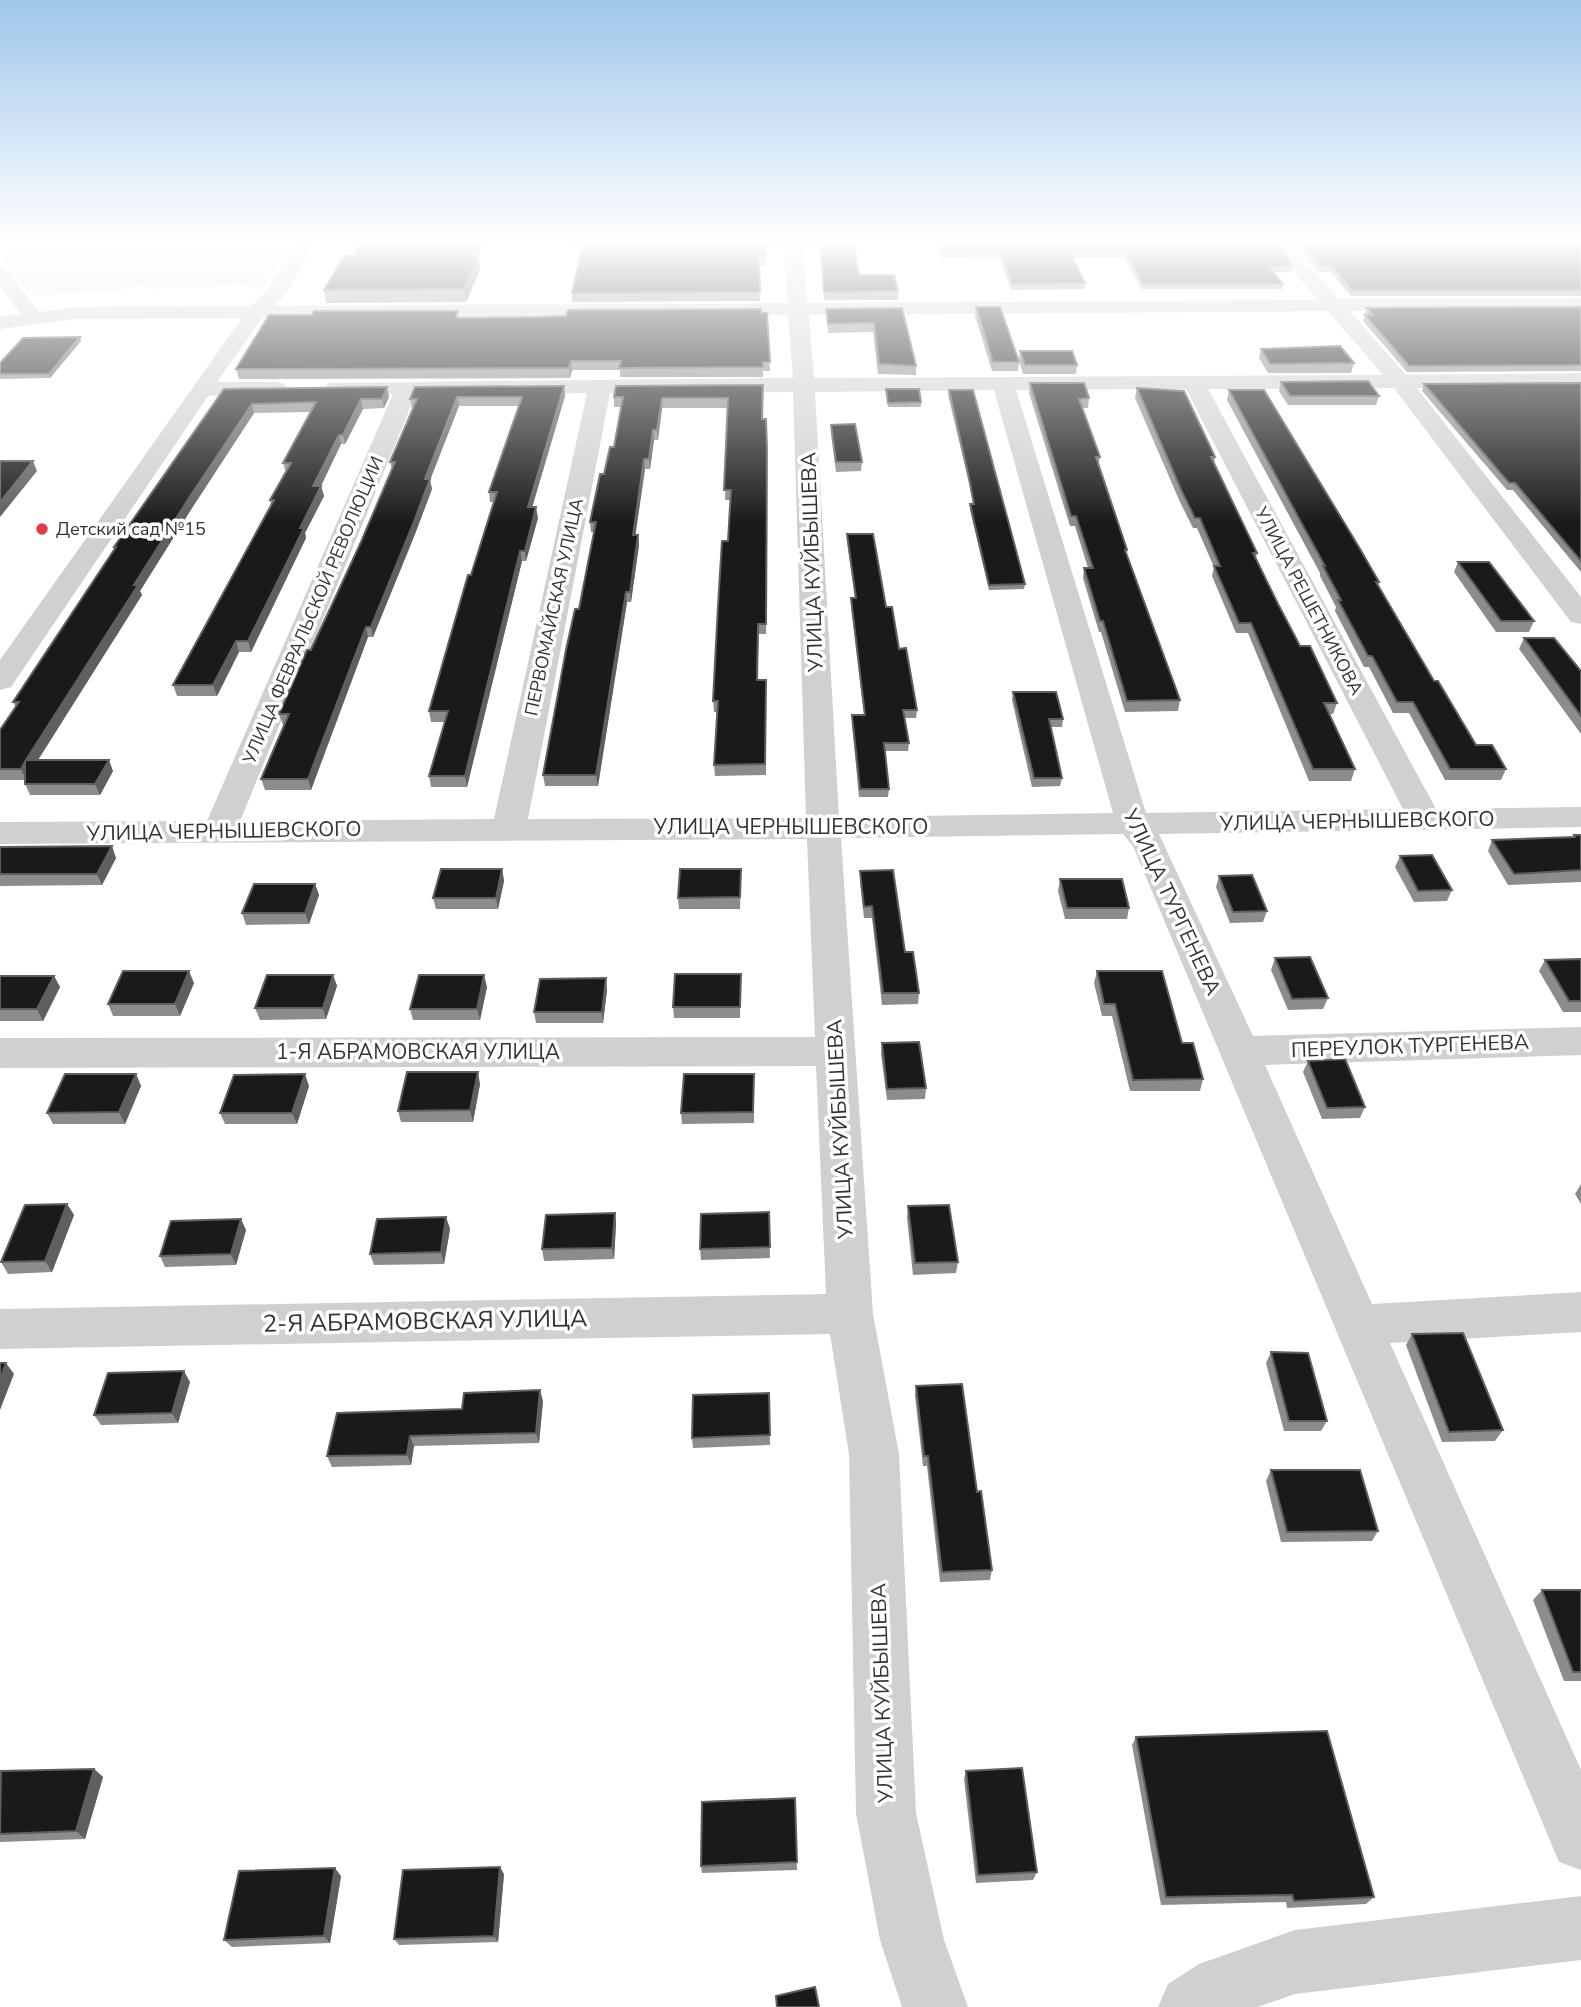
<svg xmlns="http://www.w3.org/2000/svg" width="1581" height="2007" viewBox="0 0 1581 2007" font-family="'Nunito Sans',sans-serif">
  <rect width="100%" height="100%" fill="#fff"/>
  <!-- green -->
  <path fill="#e6ecdf" d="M58,243h236l-10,18 -5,1 -17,26 -22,-3 -88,4 -4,-4 -21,2 -4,3 -91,6 -32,-40 9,-5z"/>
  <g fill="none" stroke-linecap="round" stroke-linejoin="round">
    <!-- minor -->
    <path fill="#d0d0d0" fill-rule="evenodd" d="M297,243h18l-29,50 -12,13 514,-3 -4,-55h-81l-9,-5h162l-9,5h-44l4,55 511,-3 -30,-35 -12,-22h18l9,16 36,40 242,-1v12l-231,1 56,64 175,-2v14l-164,1 164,209v27l-10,-2 -177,-234 -186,1 228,420 145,-2v20l-422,7 94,202 328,-9v28l-316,10 107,239 209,-12v40l-191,11 191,427v100l-22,-8 -426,-1016 -10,-12 -282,4 32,476 26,140 17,359 28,127 24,67h-66l-22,-67 -24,-127 -7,-359 -19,-120 -830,15v-40l826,-15 -10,-228 -816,2v-30l815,-1 -8,-198 -807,5v-22l207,-1 186,-427 -57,1 -8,-2 -3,-5 3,-5 465,-5 -5,-63 -526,3 -45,64h59l8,2 3,5 -3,5 -76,2 -197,291 -11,3v-30l242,-342 -166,1 -76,10v-12l21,-3 -21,-27v-19l7,2 32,42 37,-5 175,-1 17,-16zM1328,311l55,64 -569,3 -5,-63zM1186,389l217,420 -257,4 -130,-423zM994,390l119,423 -274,4 -24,-425zM793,392l13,426 -278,1 82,-426zM587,393l-93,426 -254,2 176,-427z
      M567,243h77l1,1 -9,5h-61l-6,-1z
      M1581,1896v64l-286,34 -37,13h-100l10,-23 31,-20 96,-34z"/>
  </g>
  <!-- wall -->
  <path fill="#8c8c8c" d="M765,243l1,23h-7l1,35 -188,1v-9z
    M820,243l39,32 39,16v9h-74z
    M937,243h341l14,23 -1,6h-16l8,12 -1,5h-140l-18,-31h-51l12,25 -1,6 -73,1 -12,-33 -58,1z
    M1296,243h285v53h-230l-21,-24h-12z
    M478,256l2,13 -14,33 -140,1 -2,-13z
    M976,307l43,55 -1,9h-26l-17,-55z
    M1581,307v64l-174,1 -44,-51 2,-6h1l-1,-1 2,-6z
    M902,308l14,58v9l-38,-1 -5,-42 -45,1 -2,-24z
    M767,313l3,58h-7v6h-143v-7h-48l-2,8 -331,1 -3,-10 223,-51z
    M81,341l-31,37 -50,1v-16z
    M1261,349l93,14 -3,10h-83l-9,-15z
    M1020,351l57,14 -1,9h-53l-4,-14z
    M1281,382l98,14 -3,9h-88l-9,-14z
    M1030,383l59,15 -1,10h-6l18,49 -2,9 29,84 -1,5 54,145 -2,11 -53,1 -24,-80h-2l-16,-54 1,-10h4l-13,-42h-5l-41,-133z
    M1581,383v189l-68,-82h-6l-85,-99 2,-7z
    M763,385l-1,34h4v215h-7l-2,46h9v95l-51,1 -1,-11 3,-53h-3l-1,-11 15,-160 3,-41h-6l2,-92h-65l-4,32h-4l-4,29h-5l-10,66h3l1,10 -8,57h-4l-29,184h-53l-2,-11 36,-166 15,-77h-3l-1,-10 24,-75 7,-40h-7v-10z
    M564,386l1,10 -33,111 6,11 -12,43h-4l-55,226h-36l-2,-11 16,-54h-14l-2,-11 65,-209h-4l-1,-10 30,-86h-60l-29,74 2,9 -17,45 -42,103h-5l-57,153h-46l-4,-11 23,-54h-1l-4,-11 82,-172 31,-73 -2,-7 23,-54h-1l-2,-9z
    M1137,388l78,69 -1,7 43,89 -1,5 22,46 22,42 37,57 -4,11h-4l26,55 -4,12h-42l-61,-148h-12l-24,-57 2,-9 -17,-39h-4l-13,-26 -45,-104z
    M224,389l165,8 -5,11 -21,1 -18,35h-4l-20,42 3,10 -19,37 1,5 -55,114h-12l-22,44h-40l-4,-11 98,-181 -1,-4 16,-27 -3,-10 28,-51 -57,1 -62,95 -52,83 2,4 -104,165 75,11 -13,24h-70l-5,-11v-4h-25v-50l16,-23 -3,-5 102,-153 -1,-2z
    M886,389l35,13v5h-33z
    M949,390l76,194 -1,5 -35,1 -19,-80v-6h3l-4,-21 -21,-88z
    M1229,390l150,192 -1,4 56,95 42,64 30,24 -5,11h-56l-36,-67h-16l-24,-46h-5l-29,-56 1,-4 -16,-31v-3l-93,-173z
    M831,425l31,37 -1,9 -25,1 -5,-38z
    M847,534l39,73 31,103 -1,8h-11l4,25 -1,8h-23l4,38 -1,8h-29l-7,-73v-9h12l-13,-109v-8h4l-8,-56z
    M1458,562l76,59 -5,11h-33l-42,-60z
    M1524,638l57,33v63l-62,-85z
    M1013,692l50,27 -1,8h-12l12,51 -2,8 -28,1 -20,-87z
    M1574,835h7v47l-73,3 -20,-34 4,-11 81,-3z
    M0,847l116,11 -14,27 -102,1z
    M1400,856l52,34 -5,11 -33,1 -19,-35z
    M502,869l2,12 -6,28h-62l-3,-11z
    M860,871l59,122 -1,11 -36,1 -10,-87h-8l-4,-36z
    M1219,876l48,35 -4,11 -33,1 -14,-36z
    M1060,879l69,29 -2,11h-62l-7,-28z
    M741,881l-1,28h-61l-1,-11z
    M315,884l4,11 -10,29 -63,1 -4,-12z
    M1275,958l53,40 -5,11 -35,1 -17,-40z
    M1581,959v53h-18l-24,-41 6,-11z
    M1097,971l106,108 -3,12h-70l-18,-75h-10l-8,-33z
    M741,974l-1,44h-66l-1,-11z
    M333,975l4,11 -11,33 -66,1 -5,-12z
    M0,976h54l6,11 -17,34h-43z
    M194,983l-14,33h-67l-5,-12z
    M487,987l-7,33h-67l-3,-11z
    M607,990l-4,33h-67l-2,-11z
    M882,1043l44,45 -1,11 -38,1 -6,-46z
    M1308,1061l57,46 -5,11 -38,1 -19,-47z
    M136,1074l5,12 -16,38h-72l-6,-11z
    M480,1084l-7,38h-72l-3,-11z
    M754,1085v38l-72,1 -1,-11z
    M309,1086l-12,38h-72l-5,-11z
    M1581,1184v20l-6,-10z
    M67,1204l7,11 -22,57 -44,2 -7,-12z
    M908,1206l50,56 -2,11 -43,2 -6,-57z
    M769,1212l1,46 -69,2 -1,-11z
    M615,1213l1,11 -2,35 -70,2 -2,-12z
    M446,1217l4,12 -6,35 -70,1 -4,-11z
    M246,1230l-10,35 -71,2 -5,-11z
    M1412,1334l91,96 -8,11 -53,1 -36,-97z
    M1271,1352l56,69 -6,10h-37l-18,-68z
    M190,1382l-12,41 -77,2 -7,-10z
    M916,1386l76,184 -2,10 -50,2 -13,-116h-4l-8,-70z
    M769,1393l1,52 -77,3 -1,-10z
    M543,1401l-4,42 -125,3 -3,19 -79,2 -5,-11 135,-47z
    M1271,1470l107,61 -6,10 -91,1 -15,-61z
    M1542,1590h39v91h-17l-31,-81z
    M1136,1737l238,160 -8,7 -79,4 -1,-6 -125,3 -29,-160z
    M94,1769l9,8 -18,62 -85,3v-68z
    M966,1771l71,101 -4,8 -57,3 -12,-104z
    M795,1798l2,72 -95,3 -1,-7z
    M504,1874l-6,68 -99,3 -5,-6z
    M341,1876l-11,67 -98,4 -8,-7z"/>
  <!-- shaded-wall -->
  <path fill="#5f5f5f" d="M476,243h7l-5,13 2,13 -14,33 -2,-13 7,-33z
    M80,337l1,4 -31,37 -1,-4z
    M571,361l1,9 -2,8 -1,-10z
    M564,386l1,10 -36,122 -1,-11z
    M387,387l2,10 -5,11 -2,-9z
    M457,397l2,9 -29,74 2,9 -17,45 -42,103 -2,-10 54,-148z
    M662,398v10l-4,32 -1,-10z
    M361,399l2,10 -18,35 -2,-9z
    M252,404l2,9 -62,95 -52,83 2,4 -111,176 -5,-11 163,-262z
    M653,430l1,10 -4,29 -1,-10z
    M339,435l2,9 -25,52 -3,-10z
    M644,459l1,10 -11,76 -1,-10z
    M33,461l4,10 -37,46v-15z
    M321,486l3,10 -19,37 1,5 -55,114 -3,-11 52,-113z
    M536,507l2,11 -12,43 -1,-10z
    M638,535l1,10 -8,57 -1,-10z
    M520,551l2,10 -55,226 -2,-11z
    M626,592l1,10 -29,184 -2,-11z
    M366,627l2,10 -57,153 -3,-11z
    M236,641l3,11 -22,44 -4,-11z
    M109,760l4,11 -13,24 -5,-11z
    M25,762l1,18 -5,-11z
    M112,846l4,12 -14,27 -5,-11z
    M502,869l2,12 -6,28 -2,-11z
    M315,884l4,11 -10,29 -4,-11z
    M189,971l5,12 -14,33 -5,-12z
    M333,975l4,11 -11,33 -3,-11z
    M484,975l3,12 -7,33 -3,-11z
    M54,976l6,11 -17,34 -6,-12z
    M606,978l1,12 -4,33 -1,-11z
    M478,1072l2,12 -7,38 -3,-12z
    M136,1074l5,12 -16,38 -6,-12z
    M305,1074l4,12 -12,38 -5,-11z
    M67,1204l7,11 -22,57 -7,-11z
    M615,1213l1,11 -2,35 -2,-11z
    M446,1217l4,12 -6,35 -3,-12z
    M241,1219l5,11 -10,35 -5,-11z
    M6,1363l8,11 -14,36v-31z
    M184,1371l6,11 -12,41 -6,-10z
    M540,1390l3,11 -4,42 -3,-10z
    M410,1436l4,10 -3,19 -4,-10z
    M94,1769l9,8 -18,62 -9,-8z
    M500,1867l4,7 -6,68 -4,-6z
    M335,1868l6,8 -11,67 -6,-7z"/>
  <!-- building -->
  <path fill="#1a1a1a" stroke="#5f5f5f" stroke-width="2" d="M361,243h115l-5,13h7l-14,33 -140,1 20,-34h10z
    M583,243h182l1,14h-7l1,35 -188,1z
    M820,243h34l5,32h35l4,16 -74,1z
    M939,243h339l14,23 -22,1 13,17h-140l-18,-32h-55l15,31 -73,1 -12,-32h-58z
    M1302,243h279v47h-229l-21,-24h-11z
    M976,307h24l19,55h-26z
    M1581,307v58l-172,1 -44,-51h8l-6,-7z
    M902,308l14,58 -37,-2 -5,-41 -46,1 -2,-15z
    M761,309v4h6l3,49h-7v5l-144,1 2,-7h-50l-2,7 -333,1 33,-54h43l2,-4h144l-2,6 5,1 77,-1 28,-1 2,-6z
    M80,337l-31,37h-49v-11l23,-25z
    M1340,346l14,17 -84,1 -9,-15z
    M1020,351h52l5,14h-52z
    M1368,381l11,15h-89l-9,-14z
    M1030,383h54l5,15 -10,1 21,58h-4l31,93h-2l55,150 -53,1 -24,-80h-3l-16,-53h9l-17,-52h-5z
    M1581,383v178l-66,-78h-6l-85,-99z
    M763,385l-1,34h4l1,30 -1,175h-8l-1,56h9l-1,84 -51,1 4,-64h-5l5,-95 4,-65h6l3,-51h-7l4,-92h-66l-5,32h-4l-4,29h-5l-11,76h5l-8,57h-4l-30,183h-53l23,-125 9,-41h4l17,-87h-6l10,-48h4l6,-27h4l9,-50h-9l2,-11z
    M564,386l-36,121h8l-11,44h-5l-55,225h-36l19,-65h-19l39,-136h3l26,-83h-8l33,-95h-65l-32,82h5l-17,45 -42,103h-5l-58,152h-47l28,-65h-10l28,-64h4l50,-108 34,-80h-5l27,-63h-7l5,-12z
    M387,387l-5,12h-21l-18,36h-4l-26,51h8l-21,42h4l-56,113h-12l-23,44h-40l101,-185h-4l21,-37h-8l33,-61 -64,2 -63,94 -55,87h4l-112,175h83l-14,24h-70v-22l-4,7h-21v-39l19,-28h-6l103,-155h-2l110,-158z
    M1137,388l47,3 31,66h-4l46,96h-4l25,51 22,42h10l27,57h-13l31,66h-42l-62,-146h-12l-25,-57h6l-20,-48h-5l-13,-26z
    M886,389h33l2,13 -33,1z
    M949,390h24l52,194 -36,1 -19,-81h4l-5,-26z
    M1229,390h35l96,159 19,33h-3l58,99h4l38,64h16l14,24h-56l-37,-67h-16l-25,-46h-4l-30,-56h3l-18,-34h2z
    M855,424l7,38h-26l-5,-37z
    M0,461h33l-33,41z
    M847,534h26l13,73h6l7,42 7,-1 11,62h-14l6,33h-25l5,46h-29l-8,-74h13l-14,-117h5z
    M1458,562h31l45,59h-33z
    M1524,638h30l27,33v45z
    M1013,692h43l7,27h-14l13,59h-28z
    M1574,835h7v35l-67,4 -22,-34 83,-3z
    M112,846l-15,28h-97v-27z
    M1432,855l20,35 -34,1 -18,-35z
    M441,869h61l-6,29h-63z
    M680,869h61l-1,28 -62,1z
    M893,870l12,82h8l6,41h-36l-11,-87 -8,1 -4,-36z
    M1252,875l15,36 -34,1 -14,-36z
    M1060,879h62l7,29h-62z
    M254,884h61l-10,29h-63z
    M1310,957l18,41 -36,1 -17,-41z
    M1581,959v42h-12l-24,-41z
    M123,971h66l-14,33h-67z
    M1097,971h65l20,72h11l10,36 -70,1 -18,-76h-11z
    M675,974h66l-1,33h-67z
    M267,975h66l-10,33h-68z
    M419,975h65l-7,34h-67z
    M0,976h54l-17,33h-37z
    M606,978l-4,34h-68l6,-33z
    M919,1042l7,46 -39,1 -5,-46z
    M1345,1059l20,48 -38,1 -19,-47z
    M407,1072h71l-8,38 -72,1z
    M65,1074h71l-17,38 -72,1z
    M305,1074l-13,39h-72l14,-38z
    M684,1074h70l-1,38 -72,1z
    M67,1204l-22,57 -44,1 24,-57z
    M949,1205l9,57 -43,1 -7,-57z
    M769,1212l1,35 -70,2 1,-35z
    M615,1213l-3,35 -70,1 4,-34z
    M446,1217l-5,35 -71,2 7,-35z
    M241,1219l-10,35 -71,2 11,-35z
    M1463,1333l40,97 -54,2 -37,-98z
    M1271,1352l37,1 19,68h-38z
    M0,1363h6l-6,16z
    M184,1371l-12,42 -78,2 14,-42z
    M962,1384l15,108 4,-1 11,79 -50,2 -14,-116h-4l-8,-70z
    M540,1390l-4,43 -126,3 -3,19 -80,1 10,-43 125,-4 2,-16z
    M769,1393l1,42 -78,3 1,-43z
    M1271,1470h89l18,61 -91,1z
    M1542,1590h39v82h-8z
    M1327,1731l47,166 -80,4 -2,-6 -126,2 -30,-160z
    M1022,1768l15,104 -59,3 -12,-104z
    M94,1769l-18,62 -76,3 1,-63z
    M795,1798l2,64 -96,4 1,-64z
    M500,1867l-6,69 -100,3 9,-69z
    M335,1868l-11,68 -100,4 15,-69z
    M815,1987l4,20h-42l-1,-11z"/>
  <!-- sky -->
  <linearGradient id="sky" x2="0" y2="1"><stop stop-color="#9ec6ea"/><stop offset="0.46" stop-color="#fff"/><stop offset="1" stop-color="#fff" stop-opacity="0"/></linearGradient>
  <rect width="1581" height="524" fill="url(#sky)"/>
  <!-- markers -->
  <circle fill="#e63946" stroke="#fff" stroke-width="2.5" cx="42" cy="529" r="7"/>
  <g text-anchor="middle" stroke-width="7" stroke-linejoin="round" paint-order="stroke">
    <!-- far-poi labels -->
    <g font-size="18" fill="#333" stroke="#fff" text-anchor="start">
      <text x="56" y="535">Детский сад №15</text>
    </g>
    <!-- far-street labels -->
    <g font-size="18" fill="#333" stroke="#fff">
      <text transform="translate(1309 601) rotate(62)" y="6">УЛИЦА РЕШЕТНИКОВА</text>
      <text transform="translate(554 607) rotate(-78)" y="6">ПЕРВОМАЙСКАЯ УЛИЦА</text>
      <text transform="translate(313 610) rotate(-67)" y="6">УЛИЦА ФЕВРАЛЬСКОЙ РЕВОЛЮЦИИ</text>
    </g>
    <!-- street labels -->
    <g font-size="21" fill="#333" stroke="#fff">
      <text transform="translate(812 562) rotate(-92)" y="7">УЛИЦА КУЙБЫШЕВА</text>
      <text transform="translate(1357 821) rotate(-1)" y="7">УЛИЦА ЧЕРНЫШЕВСКОГО</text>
      <text x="791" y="834">УЛИЦА ЧЕРНЫШЕВСКОГО</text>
      <text transform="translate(224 831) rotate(-1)" y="7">УЛИЦА ЧЕРНЫШЕВСКОГО</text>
      <text transform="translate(1172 902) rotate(65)" y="7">УЛИЦА ТУРГЕНЕВА</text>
      <text transform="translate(1410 1046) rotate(-2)" y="7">ПЕРЕУЛОК ТУРГЕНЕВА</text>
      <text x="418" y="1059">1-Я АБРАМОВСКАЯ УЛИЦА</text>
      <text transform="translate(840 1129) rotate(-93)" y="7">УЛИЦА КУЙБЫШЕВА</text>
      <text transform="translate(882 1693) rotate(-92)" y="7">УЛИЦА КУЙБЫШЕВА</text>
    </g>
    <!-- near-street labels -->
    <g font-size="24" fill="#333" stroke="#fff">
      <text transform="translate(425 1321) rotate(-1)" y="8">2-Я АБРАМОВСКАЯ УЛИЦА</text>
    </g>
  </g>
</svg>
